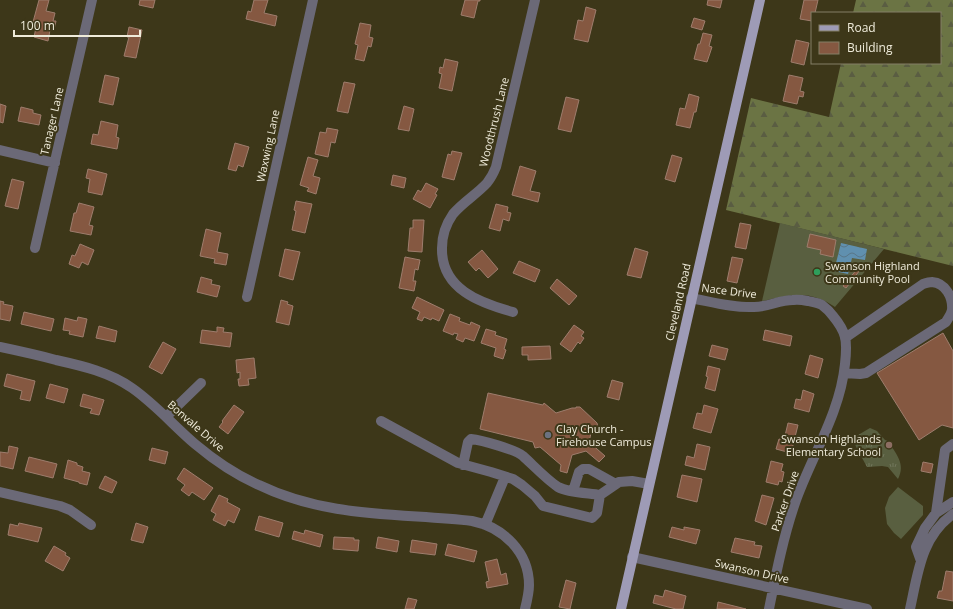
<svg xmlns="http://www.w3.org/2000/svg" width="953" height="609" font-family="'Open Sans',sans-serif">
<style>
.grass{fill:url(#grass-tufts)}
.forest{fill:url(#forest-firs)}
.pitch{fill:#595f40}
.water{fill:url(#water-waves)}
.building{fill:#855841;stroke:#9e7d6d}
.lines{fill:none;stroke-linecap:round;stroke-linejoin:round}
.minor{stroke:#6b6977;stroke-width:10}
.major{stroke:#9e9bb6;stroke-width:10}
.leisure-dot{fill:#2e9e5b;stroke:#3d3719;stroke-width:1.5}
.worship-dot{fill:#6b7280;stroke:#3d3719;stroke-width:1.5}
.education-dot{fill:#8d6e63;stroke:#3d3719;stroke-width:1.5}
.labels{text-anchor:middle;stroke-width:4;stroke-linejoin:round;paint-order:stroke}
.street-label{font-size:11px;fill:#efebda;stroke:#3d3719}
.poi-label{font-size:11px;fill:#efebda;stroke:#3d3719;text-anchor:start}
</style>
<defs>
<pattern id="grass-tufts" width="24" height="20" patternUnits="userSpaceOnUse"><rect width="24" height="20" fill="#595f40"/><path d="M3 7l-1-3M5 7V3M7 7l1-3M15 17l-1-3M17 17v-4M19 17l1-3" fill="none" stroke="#71765b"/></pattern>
<pattern id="forest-firs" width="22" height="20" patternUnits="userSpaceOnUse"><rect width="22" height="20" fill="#6b7444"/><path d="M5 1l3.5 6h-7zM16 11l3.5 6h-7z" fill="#5a5d42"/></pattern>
<pattern id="water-waves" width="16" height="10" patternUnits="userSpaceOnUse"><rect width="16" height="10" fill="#6090af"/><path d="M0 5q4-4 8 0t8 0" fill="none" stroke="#587688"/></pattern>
</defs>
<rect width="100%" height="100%" fill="#3d3719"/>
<!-- grass -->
<path class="grass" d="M870 428 877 431 885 440 888 441C896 454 906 464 898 479L888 467 882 466 867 467C863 459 854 445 853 438Z"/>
<!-- forest -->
<path class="forest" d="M856 0H953V266L726 210 751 98 829 117 841 63H940V13H853Z"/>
<!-- pitch -->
<path class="pitch" d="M780 223 884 249 835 307C809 289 791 295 762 301Z
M898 487 923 506V515L901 539 894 533 887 524 885 508 889 497Z"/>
<!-- water -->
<path class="water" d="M841 243 867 249 865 260 852 258 848 274 834 271Z"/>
<!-- building -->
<path class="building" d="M39 0H49L46 11 55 13 53 21H56L54 30H50L48 41 34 37 37 23 33 22Z
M140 0H155L153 8 139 5Z
M254 0H268L264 13 277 16 275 26 246 19 248 11 251 12Z
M465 0H480V1H478L474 18 461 15Z
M708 0H722L720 8 707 5Z
M804 0H818L815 13H812V21L800 19Z
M586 7 596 10 588 42 574 39 578 20 583 21Z
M694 18 705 21 702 30 691 27Z
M360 23 371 25 369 37 373 38 371 47 368 46 364 61 355 59 358 45 355 44Z
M129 27 142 30 136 58 124 56 129 37H127Z
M703 33 712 35 709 46 712 47 707 62 694 59 698 44H700Z
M796 40 809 43 804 65 791 62Z
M445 59 458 62 452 91 439 88 442 74 439 73 440 67 443 68Z
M105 75 119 78 113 105 99 102Z
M789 75 803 78 800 91 804 92 803 97 799 96 797 104 783 101Z
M344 82 355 84 348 113 337 111Z
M689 94 699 97 696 112H694L690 128 676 125 680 108 685 109Z
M566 97 579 100 571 132 558 129Z
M0 104 6 106 3 123 0 122Z
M404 106 414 109 409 131 398 129Z
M21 107 33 110V113L41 115 39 125 18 121Z
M101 121 118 125 116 137 119 138 117 149 91 144 93 134 98 135Z
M327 128 338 130 335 143 331 142 328 157 315 154 320 132 326 133Z
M235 143 249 147 243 167 238 165 236 171 228 169Z
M452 151 462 153 454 180 442 177 448 154 451 155Z
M672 155 682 158 675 182 665 179Z
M308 157 318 160 313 176 320 178 316 194 307 191 309 188 300 185Z
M520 166 536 171 530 191 540 193 538 202 512 195Z
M88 169 107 174 102 195 88 192 90 179 86 178Z
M393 175 406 178 404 188 391 185Z
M12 179 24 182 18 209 5 206Z
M426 183 438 189 435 194 437 195 430 208 413 199 418 190 421 192Z
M296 201 312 204 305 233 292 230 296 211 294 210Z
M79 203 94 207 89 225 93 226 91 235 70 231 74 213H76Z
M496 204 508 207 507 212 511 213 509 221 503 219 500 231 489 228Z
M413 220H424L422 252 408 251 410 228H413Z
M740 223 751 225 746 249 735 247Z
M206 229 221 233 217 252 228 254 226 265 214 263 215 259 200 256Z
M810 234 836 240 833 257 820 254 821 250 807 247Z
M80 244 94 250 88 265 82 262 79 268 69 264 72 255 75 256Z
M635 248 648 252 641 278 627 275Z
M285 249 300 252 293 280 279 276Z
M482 250 498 269 488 278 479 268 476 271 468 262Z
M405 257 420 260 418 270 415 269 413 281H416L414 291 399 288Z
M732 257 743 259 737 283 727 281Z
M519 261 540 270 535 282 513 273Z
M858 268 860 270 846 288 843 286Z
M201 277 212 280 211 284 220 286 217 297 197 292Z
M557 279 577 296 569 305 550 288Z
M417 297 444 310 439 321 432 318 431 320 424 317 422 321 417 319 420 312 412 308Z
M281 300 288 302 287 304 293 306 289 325 276 322Z
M0 301 4 302 3 304 13 306 10 321 0 319Z
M24 312 54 319 51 331 21 324Z
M450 314 460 318 459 321 470 325 471 322 480 326 474 341 465 338 463 342 456 339 458 334 454 333 453 335 443 331Z
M78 317 87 319 83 337 69 334 70 331 63 330 65 318 77 321Z
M574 325 584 332 581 336 584 338 580 344 578 342 571 352 560 344Z
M99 326 117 331 115 342 96 338Z
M217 327 224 328 223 332 232 333 230 347 200 343 202 330 217 332Z
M486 329 496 332 495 335 507 339 504 349 506 350 503 359 494 356 496 348 481 343Z
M765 330 792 336 790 346 763 340Z
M943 333 953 351V428L942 425 919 440 877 373Z
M163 342 176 349 162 374 149 367Z
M712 345 728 349 725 360 709 356Z
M550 346 551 359 528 360V355H522V347Z
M810 355 823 359 818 378 805 374Z
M254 358 256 378 248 379 249 385 239 386 238 379H240V372L237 373 236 360Z
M708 366 720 369 715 391 705 388 708 377 706 376Z
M7 374 35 381 30 401 20 399 22 391 4 386Z
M612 380 623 383 619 400 607 397Z
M50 384 68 389 64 403 46 398Z
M803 390 814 394 809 412 794 408 796 399 801 400Z
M488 393 543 405 544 403 556 413 572 408H576V407H580L597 423 598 427 592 429 589 442 605 456 599 462 586 451 572 455 567 473 560 471 561 465 540 447 535 448 533 442 480 429Z
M83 394 104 400 99 415 90 413 92 409 80 406Z
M234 405 244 412 228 434 219 427 223 422 222 421Z
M704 405 718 409 711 433 693 428 697 413 702 414Z
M788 423 798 425 791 453 776 449 779 439 784 440Z
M697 444 710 447 705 470 685 465 687 456 694 458Z
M9 446 18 448 13 469 0 466V452L8 453Z
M152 448 168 452 165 464 149 460Z
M29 457 57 464 53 478 25 471Z
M68 460 77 463V465L83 467 82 471 90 473 87 485 79 483V482L64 478Z
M771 461 783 464 781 471 784 472 782 482 779 481 778 485 766 482Z
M923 462 933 464 931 473 921 471Z
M184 468 213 488 204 500 192 492 189 496 181 490 185 485 177 479Z
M682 475 702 479 697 502 677 497Z
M105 476 117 482 112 493 99 488Z
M219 495 228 499 227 502 240 509 234 523 228 520 225 526 213 520 216 514 211 511Z
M762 495 774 498 766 525 755 521Z
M259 516 283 523 279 537 255 530Z
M19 523 42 528 38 542 8 535 10 524 18 526Z
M136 523 148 527 143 543 131 540Z
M672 527 684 530V527L700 530 696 544 669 537Z
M305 530 323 535 320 547 292 539 294 531 304 534Z
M334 537 354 538V540H359L358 551 333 549Z
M378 537 399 541 397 552 376 548Z
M735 538 755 542 754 545 762 546 759 558 731 552Z
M412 540 437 544 435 555 410 552Z
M448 544 477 551 474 562 445 555Z
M54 546 66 553 65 555 70 558 63 571 45 561Z
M497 559 501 575 506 573 508 584 487 588 486 582 489 581 485 562Z
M946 571 953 572V601L937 598 939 591H942Z
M566 580 576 583 570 609 559 607Z
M665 590 686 596 683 609H676L653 603 655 595 663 597Z
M408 598 417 600 414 609H405Z
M718 602 746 609H717Z"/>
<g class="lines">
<!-- minor -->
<path class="minor" d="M0 150 55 163
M35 248 92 0
M247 297 313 0
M691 298C712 302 733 308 754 307 768 307 779 300 793 300 798 299 803 300 808 301 812 302 818 303 822 305 826 308 830 312 833 316 838 322 843 329 845 337 847 345 846 355 845 364 840 414 811 457 795 503 783 538 776 574 769 609
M513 312C480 303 441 289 442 248 442 236 446 224 453 214 463 202 477 194 487 183 491 178 494 172 496 167L535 0
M0 347C19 351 37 355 56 360 83 366 109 372 132 388 155 404 174 426 195 444 214 460 236 475 259 485 327 518 399 513 472 521 503 527 529 552 529 585 529 593 527 601 525 609
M844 373 860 374 866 373 946 322C948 318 951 315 952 310 953 298 946 283 932 282 930 282 926 283 923 284L845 338
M166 417 201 383
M381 421 458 463 491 472 513 479 522 485 535 496 543 506 592 518 597 513 600 495
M953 444 945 450 936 513 953 502
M463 465 468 442 471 439C482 440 516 450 523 456 534 466 546 479 558 487 569 493 588 493 600 495L619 482 632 481 649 484
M573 491 579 472 583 469H589L616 484
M0 492 60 506 70 510 91 525
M485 525 505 477
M632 557 867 609
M921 561 916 547 925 528 936 513
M910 609C918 573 921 537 953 514"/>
<!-- major -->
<path class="major" d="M621 609 760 0"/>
</g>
<!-- markers -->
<circle class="leisure-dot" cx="817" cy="272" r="4"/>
<circle class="worship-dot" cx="548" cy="435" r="4"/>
<circle class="education-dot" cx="889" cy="445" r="4"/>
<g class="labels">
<!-- street labels -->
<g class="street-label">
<text transform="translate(52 121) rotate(-77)" y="4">Tanager Lane</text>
<text transform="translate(494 122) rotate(-76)" y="4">Woodthrush Lane</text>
<text transform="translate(268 146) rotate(-78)" y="4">Waxwing Lane</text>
<text transform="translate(729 291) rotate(7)" y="4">Nace Drive</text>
<text transform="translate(678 302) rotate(-77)" y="4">Cleveland Road</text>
<text transform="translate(196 426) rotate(41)" y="4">Bonvale Drive</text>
<text transform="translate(785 501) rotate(-71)" y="4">Parker Drive</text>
<text transform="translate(752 571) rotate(13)" y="4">Swanson Drive</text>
</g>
<!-- poi labels -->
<g class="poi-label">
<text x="825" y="270">Swanson Highland<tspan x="825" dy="13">Community Pool</tspan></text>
<text x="556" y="433">Clay Church -<tspan x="556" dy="13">Firehouse Campus</tspan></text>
<text x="881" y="443" text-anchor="end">Swanson Highlands<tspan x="881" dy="13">Elementary School</tspan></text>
</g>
</g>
<!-- legend -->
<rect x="811" y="12" width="130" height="52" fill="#3d3719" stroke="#847f66"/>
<rect x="819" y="25" width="20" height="6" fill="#9e9bb6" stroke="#847f66"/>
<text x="847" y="32" font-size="12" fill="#efebda">Road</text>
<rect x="819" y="42" width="20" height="12" fill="#855841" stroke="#847f66"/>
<text x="847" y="52" font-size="12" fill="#efebda">Building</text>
<!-- scale -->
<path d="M14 30v6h126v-6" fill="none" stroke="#efebda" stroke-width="2"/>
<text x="20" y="30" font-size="12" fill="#efebda" stroke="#3d3719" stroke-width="3" paint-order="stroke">100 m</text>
</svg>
